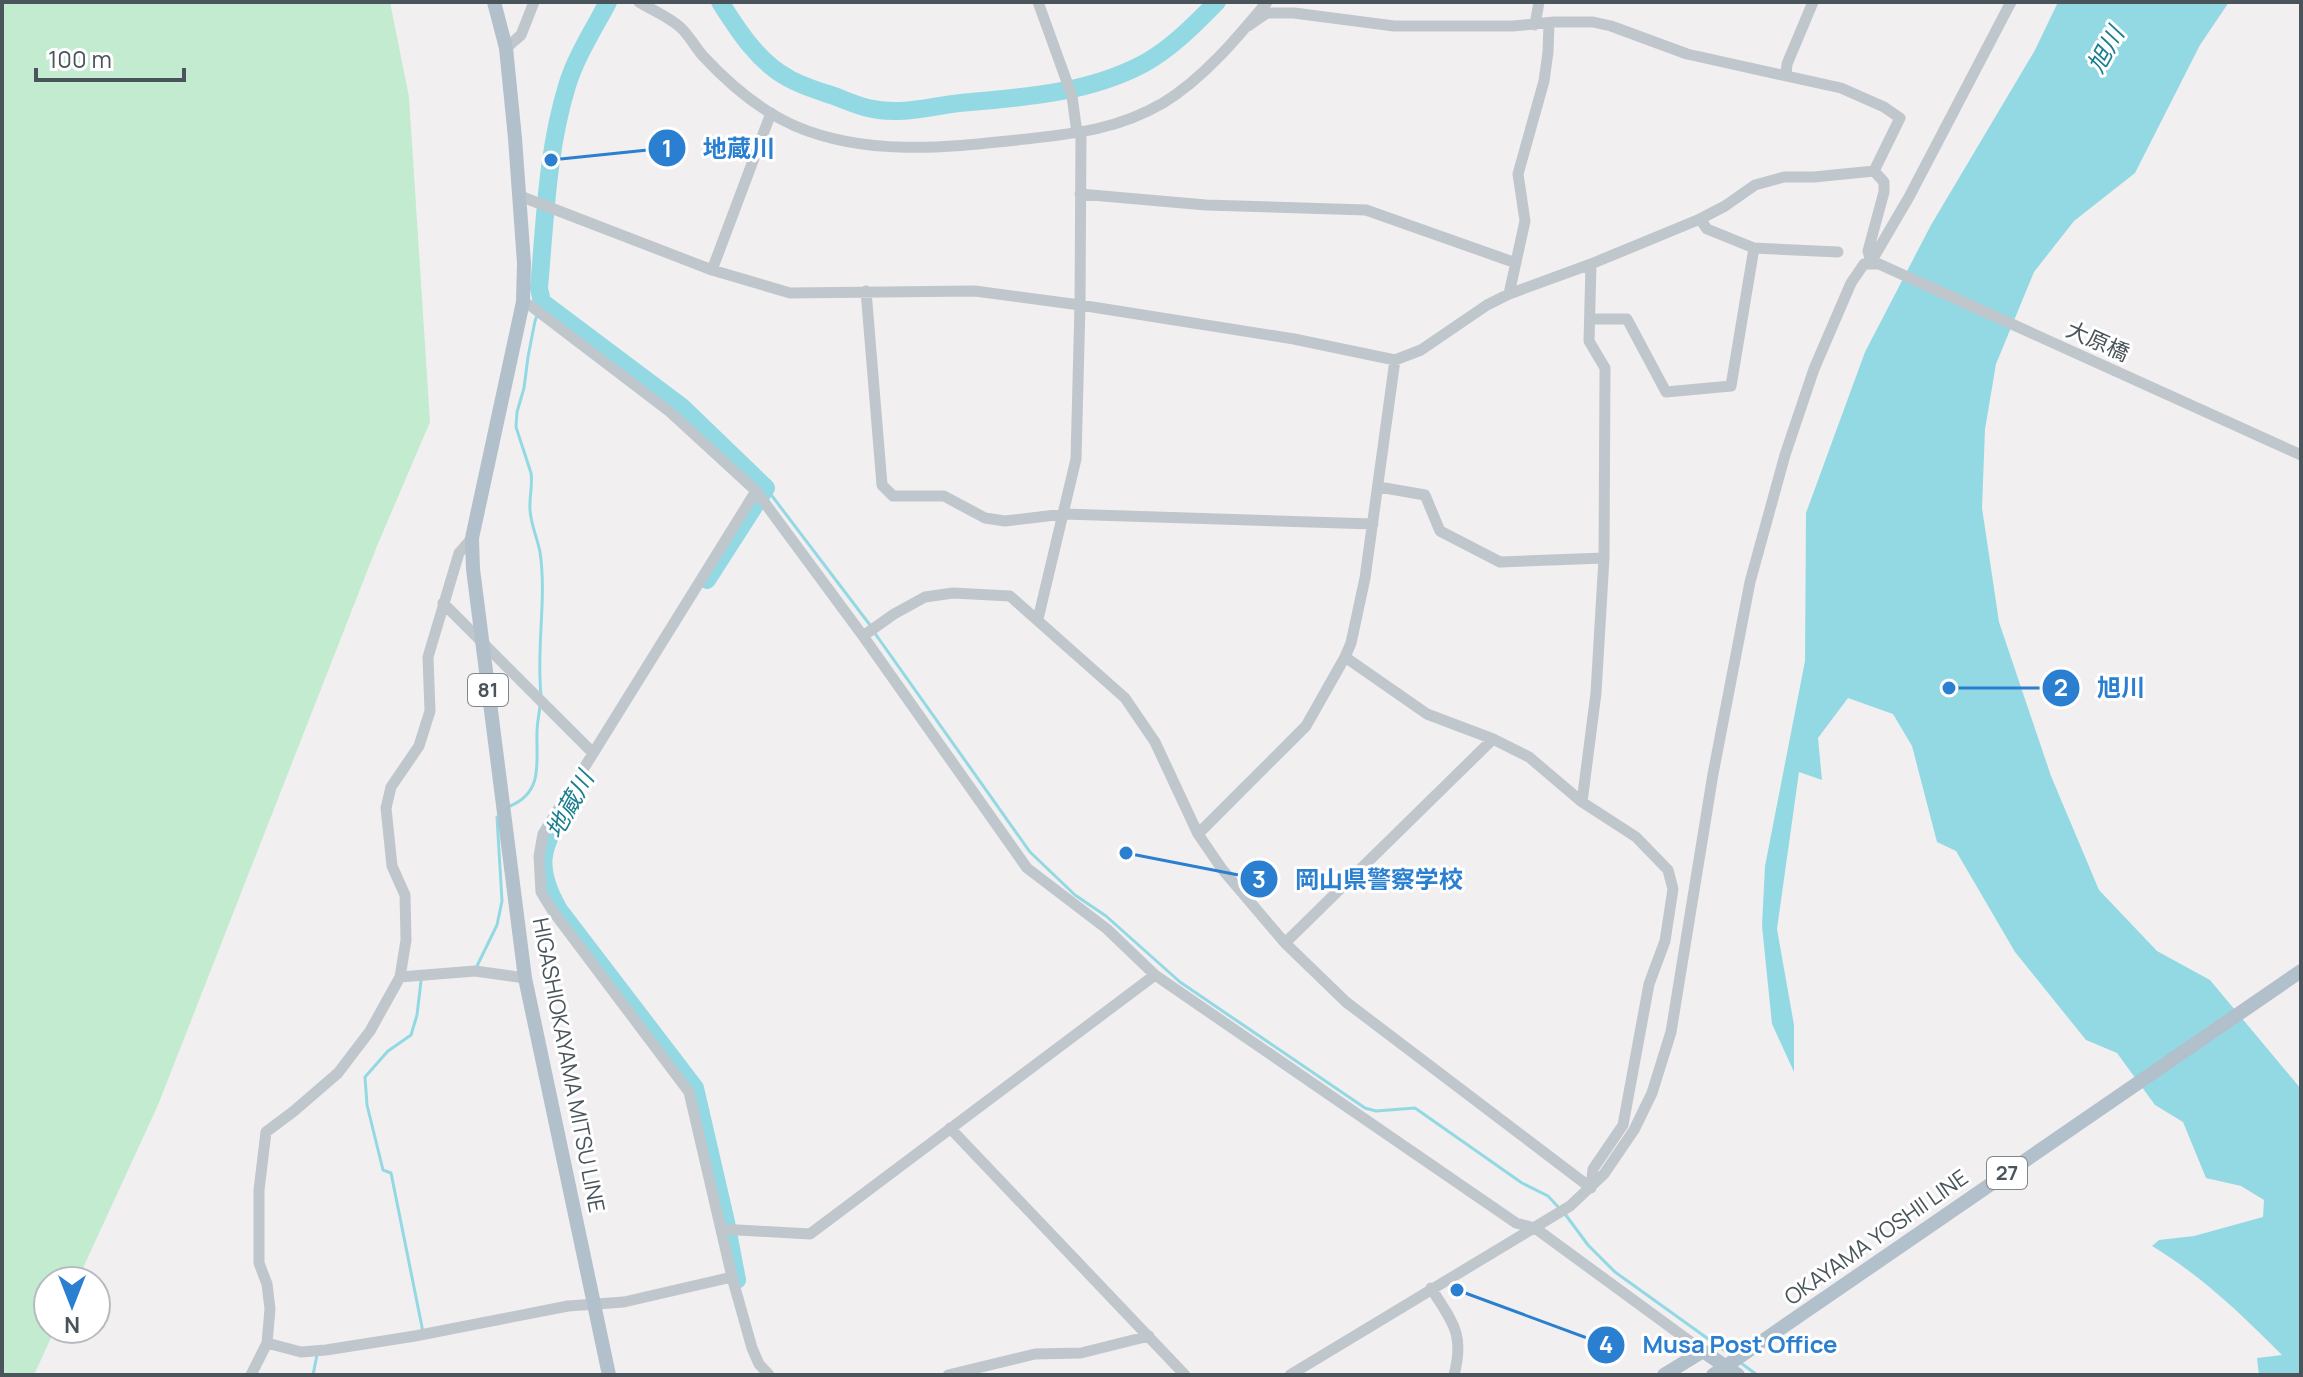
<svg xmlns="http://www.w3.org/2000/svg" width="2303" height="1377" font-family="Manrope,'Noto Sans JP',sans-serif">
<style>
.green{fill:#c2ebcf}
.water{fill:#93d9e4}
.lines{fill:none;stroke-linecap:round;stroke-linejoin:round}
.stream{stroke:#93d9e4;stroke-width:3}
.river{stroke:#93d9e4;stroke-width:18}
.minor{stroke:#bfc7cd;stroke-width:11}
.major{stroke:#b2c0cb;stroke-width:14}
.major-bridge{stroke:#b2c0cb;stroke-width:14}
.labels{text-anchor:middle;stroke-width:6;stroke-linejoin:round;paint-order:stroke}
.shield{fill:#fff;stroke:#80878c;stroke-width:2}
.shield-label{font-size:20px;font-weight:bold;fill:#49545b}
.street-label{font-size:22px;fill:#49545b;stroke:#fff}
.water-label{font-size:24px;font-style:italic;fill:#197f8f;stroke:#fff}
.leader{fill:none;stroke:#2a7fd1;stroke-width:3}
.callout-dot{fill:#2a7fd1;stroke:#fff;stroke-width:3}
.mark-label{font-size:24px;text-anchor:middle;font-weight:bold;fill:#fff}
.callout-label{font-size:24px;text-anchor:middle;font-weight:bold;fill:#2a7fd1;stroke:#fff;stroke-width:6;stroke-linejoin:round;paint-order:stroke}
</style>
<rect width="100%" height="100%" fill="#f2eff0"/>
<!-- green -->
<path class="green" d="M2 2H390L409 97 430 422 377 546 158 1105 77 1281H48V1329H55L34 1375H2Z"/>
<!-- water -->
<path class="water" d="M2058 2H2229L2200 45 2135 173 2074 221 2034 272 1996 364 1985 429 1982 508 1999 622 2051 776 2099 890 2157 951 2210 980 2301 1089V1375H2259L2257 1358 2282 1355C2240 1313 2203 1277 2152 1246L2159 1240 2194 1236 2263 1217 2264 1200 2241 1186 2206 1178 2183 1122 2155 1105 2117 1053 2086 1040 2015 952 1956 851 1937 842 1912 746 1893 714 1848 698 1818 738 1822 780 1799 772 1777 929 1794 1025V1072L1772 1024 1762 926 1765 866 1805 661 1806 513 1865 352 1931 225 2035 50Z"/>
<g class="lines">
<!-- stream -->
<path class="stream" d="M766 488 870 625
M874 632 1030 852 1075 895 1106 916 1180 982 1365 1108 1376 1111 1415 1108 1522 1183 1548 1196 1560 1209
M541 695C536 647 547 599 540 552 537 537 531 525 530 510 529 497 533 485 531 473L516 427 517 412 524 388 528 357 535 321 542 302
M510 806C544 792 536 762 537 732 537 724 539 715 540 706
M476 968 497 925 502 901 497 817
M421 981 417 1015 411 1035 388 1051 365 1077 367 1105 383 1170 391 1173 423 1332
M1565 1214 1588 1245 1615 1272 1732 1356
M1741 1363 1757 1375
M313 1375 317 1355"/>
<!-- river -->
<path class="river" d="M608 2C594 29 576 56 567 86 547 151 545 221 539 288L542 302 682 407 766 488 707 580
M720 2C738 30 758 62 788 78 802 86 819 91 834 96 858 105 871 112 898 111 922 111 947 103 971 102 1029 97 1090 92 1143 64 1171 49 1195 24 1217 2
M565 809C540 848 535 868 559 910L695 1088 726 1222 737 1280"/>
<!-- minor -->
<path class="minor" d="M639 2C652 10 669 17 680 27 689 35 695 47 703 56 728 83 761 111 795 126 865 156 943 148 1017 140 1070 134 1115 131 1163 103 1203 79 1237 38 1267 2
M1038 2 1072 96 1077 133
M1535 25 1539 2
M1248 26 1267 13H1294L1394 26H1513L1554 22H1593L1611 26 1687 54 1841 88 1884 107 1900 118 1874 171
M506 48 521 35 534 2
M1786 75 1787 64 1813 2
M1080 194 1206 205 1366 210 1516 263
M520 196 712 270 790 293 975 291 1080 305 1294 339 1395 360 1421 350 1487 305 1509 294 1591 264 1700 219 1725 206 1755 185 1784 177H1814L1874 171
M1700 219 1707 229 1754 248 1838 252
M1871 262 1909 197 2011 2
M1871 262 1868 251 1884 192V182L1874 171
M712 270 771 113
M866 291 882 485 893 496H944L985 518 1005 521 1064 514 1373 524
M1509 294 1525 221 1518 174 1544 81 1548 52 1549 23
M523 302 531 306 670 412 756 491 863 636 1027 868 1107 929 1155 975 1516 1223 1535 1228 1703 1351
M1590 319H1627L1666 392 1731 386 1754 248
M1379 487 1425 495 1440 531 1500 562 1604 558
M756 491 543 834 539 856 541 892 552 910 689 1092 732 1277 752 1348 759 1364 769 1375
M443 603 593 753
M1038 619 1076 459 1080 305 1081 133
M863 636 894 614 925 597 953 593 1010 596 1125 698 1155 742 1198 834 1222 869 1285 943 1346 1002 1591 1188
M1345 657 1427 714 1493 739 1529 757 1582 802 1636 837 1668 870 1673 889 1665 941 1649 984 1623 1125 1593 1169 1591 1187
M1582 802 1596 693 1604 558 1605 368 1589 341 1591 264
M1198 834 1306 726 1345 657 1351 643 1365 578 1395 360
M1285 943 1493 739
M400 977 475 971 525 978
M950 1128 1185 1375
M721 1229 810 1234 1155 975
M1431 1288C1452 1322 1465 1333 1454 1375
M267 1343 301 1352 326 1350 415 1336 568 1306 624 1302 732 1277
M251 1375 267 1343 270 1309 267 1284 259 1263V1190L266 1132 294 1111 338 1073 370 1031 400 977 406 940 405 895 392 866 386 808 391 787 419 746 430 711 428 657 459 553 472 538
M948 1375 1035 1354 1081 1353 1149 1336
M1290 1375 1570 1206 1604 1174 1634 1130 1652 1093 1671 1032 1713 774 1750 582 1785 455 1814 369 1851 283 1864 264H1879L2301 455"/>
<!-- major -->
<path class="major" d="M494 2 506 48 515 138 524 263 523 302 472 538 473 569 525 978 609 1375
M1664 1375 1703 1351 1738 1375"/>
<!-- major-bridge -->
<path class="major-bridge" d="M1713 1375 2301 971"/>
</g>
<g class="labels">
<!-- shield labels -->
<g class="shield">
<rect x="468" y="674" width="40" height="32" rx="6"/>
<rect x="1987" y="1157" width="40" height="32" rx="6"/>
</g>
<g class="shield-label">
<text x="488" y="697">81</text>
<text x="2007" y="1180">27</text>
</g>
<!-- street labels -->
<g class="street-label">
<text transform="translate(2098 341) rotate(24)" y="8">大原橋</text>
<text transform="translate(569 1065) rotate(79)" y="8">HIGASHIOKAYAMA MITSU LINE</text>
<text transform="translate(1876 1237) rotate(-35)" y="8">OKAYAMA YOSHII LINE</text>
</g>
<!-- water labels -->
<g class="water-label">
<text transform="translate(2106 50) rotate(-61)" y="8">旭川</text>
<text transform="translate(570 805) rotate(-61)" y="8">地蔵川</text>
</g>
</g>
<!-- callouts -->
<path class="leader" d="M551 160L667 148M1949 688L2061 688M1126 853L1259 879M1457 1290L1606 1345"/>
<g class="callout-dot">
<circle cx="551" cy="160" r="8"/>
<circle cx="1949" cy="688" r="8"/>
<circle cx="1126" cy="853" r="8"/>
<circle cx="1457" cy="1290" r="8"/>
<circle cx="667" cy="148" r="20"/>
<circle cx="2061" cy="688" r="20"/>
<circle cx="1259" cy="879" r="20"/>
<circle cx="1606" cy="1345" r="20"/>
</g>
<g class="mark-label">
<text x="667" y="157">1</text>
<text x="2061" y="696">2</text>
<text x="1259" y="888">3</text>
<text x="1606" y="1353">4</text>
</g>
<g class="callout-label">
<text x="739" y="157">地蔵川</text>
<text x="2121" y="696">旭川</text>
<text x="1379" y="888">岡山県警察学校</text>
<text x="1740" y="1353">Musa Post Office</text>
</g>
<!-- border -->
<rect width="2303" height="1377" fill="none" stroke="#49545b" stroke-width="8"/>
<!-- north arrow -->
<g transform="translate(72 1305) rotate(180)"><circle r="38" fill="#ffffff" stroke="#b6bbbd" stroke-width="2"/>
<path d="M0-6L14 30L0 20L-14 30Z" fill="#2a7fd1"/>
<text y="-12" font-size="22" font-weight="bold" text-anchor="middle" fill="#49545b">N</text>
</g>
<!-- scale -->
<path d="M36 68v12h148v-12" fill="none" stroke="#49545b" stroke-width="4"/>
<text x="48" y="68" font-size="24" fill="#49545b" stroke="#ffffff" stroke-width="6" paint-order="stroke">100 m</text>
</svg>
